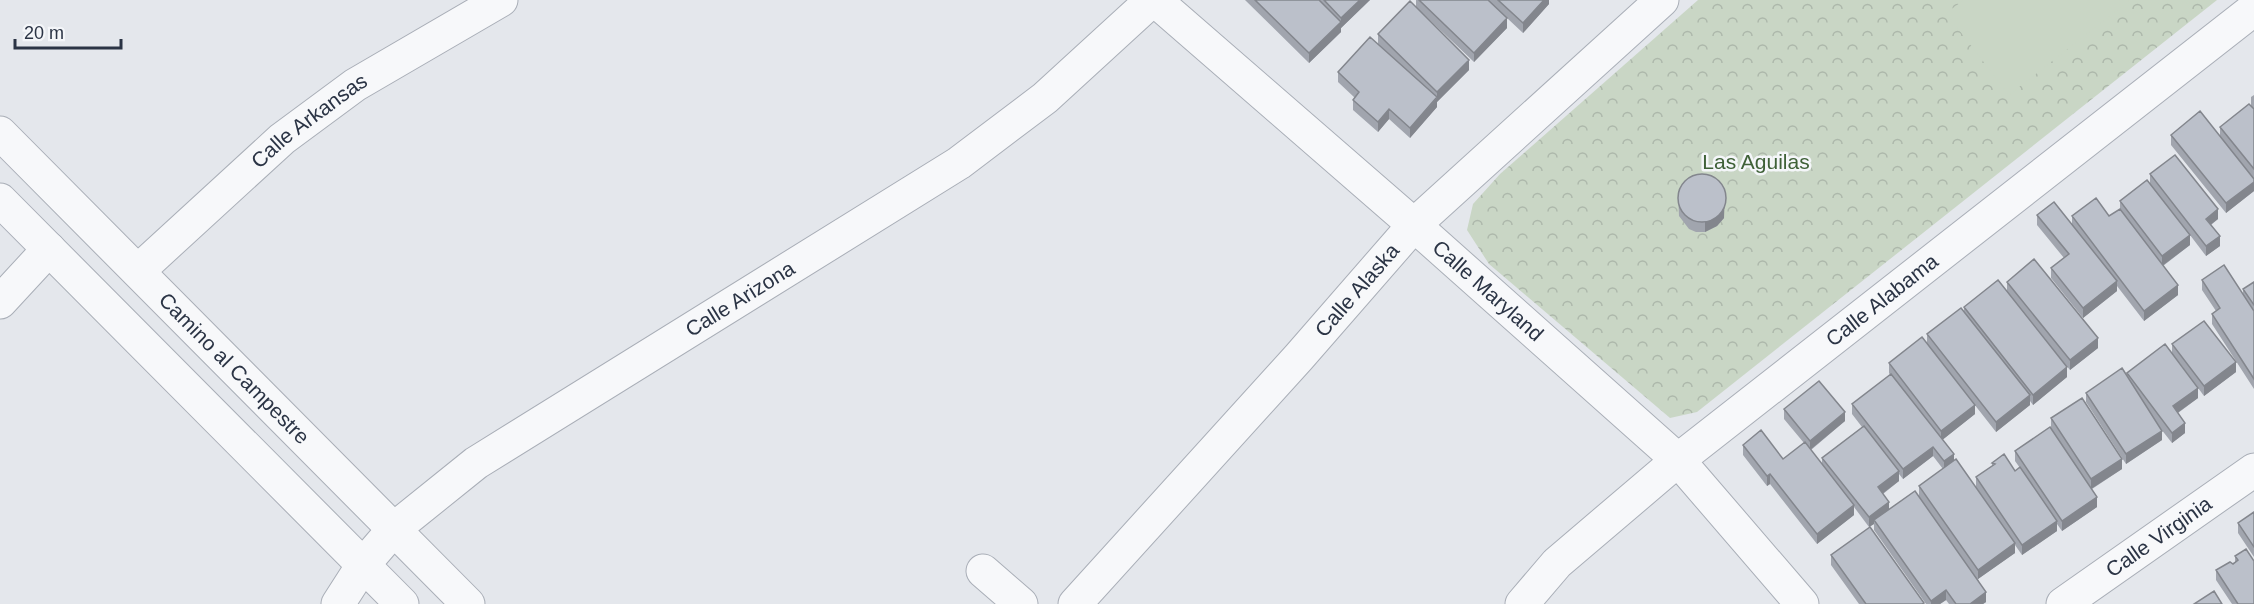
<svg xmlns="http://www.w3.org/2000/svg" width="2254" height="604" font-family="Arial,sans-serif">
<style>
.forest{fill:url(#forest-crowns)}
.garden{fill:#c9d6c5}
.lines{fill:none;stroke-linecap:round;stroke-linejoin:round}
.minor-casing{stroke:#a9aeb7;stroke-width:35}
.tertiary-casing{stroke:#a9aeb7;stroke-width:35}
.minor{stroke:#f7f8fa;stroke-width:33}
.tertiary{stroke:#f7f8fa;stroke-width:33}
.wall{fill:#a1a5ae;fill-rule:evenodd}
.shaded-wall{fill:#83868d}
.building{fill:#bbc0ca;stroke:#83868d;stroke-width:1.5}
.labels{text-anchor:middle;stroke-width:5;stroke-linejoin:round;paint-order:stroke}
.street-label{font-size:21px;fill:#2b3445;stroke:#f4f6f9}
.park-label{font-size:21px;fill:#3f6138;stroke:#f4f6f9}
</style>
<defs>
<pattern id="forest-crowns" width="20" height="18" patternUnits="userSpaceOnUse" patternTransform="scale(1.5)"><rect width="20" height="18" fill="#c9d6c5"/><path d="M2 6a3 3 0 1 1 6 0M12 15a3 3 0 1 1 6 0" fill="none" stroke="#adb8ab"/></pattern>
</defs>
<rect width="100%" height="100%" fill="#e4e7ec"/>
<!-- forest -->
<path class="forest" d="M1698 0H2217L1697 412 1670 418 1489 264 1467 230 1473 204 1500 174Z"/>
<!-- garden -->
<path class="garden" d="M1964 0H2130L2009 95 1946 13Z"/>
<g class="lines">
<!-- minor casing -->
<g class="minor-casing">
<g id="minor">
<path id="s1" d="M1155 0 1414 225 1678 460 1802 604"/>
<path id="s2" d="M138 271 282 139 355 85 501 0"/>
<path d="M0 302 49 249"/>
<path d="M983 571 1021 604"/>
<path id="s3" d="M338 604 363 565 394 529 476 463 959 163 1045 98 1152 0"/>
<path id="s4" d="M1075 604 1299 357 1414 225 1662 0"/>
<path id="s5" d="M1522 604 1557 563 1678 460 2254 9"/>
<path id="s6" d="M2063 604 2254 470"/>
</g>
</g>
<!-- tertiary casing -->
<g class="tertiary-casing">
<g id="tertiary">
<path id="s7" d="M0 133 468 604"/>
<path d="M0 200 402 604"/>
</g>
</g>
<!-- minor -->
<use href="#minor" class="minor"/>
<!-- tertiary -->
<use href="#tertiary" class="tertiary"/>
</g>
<!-- wall -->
<path class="wall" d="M1245 0H1370L1341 28V32L1309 63Z
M1416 0H1549V4L1523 33 1507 18V28L1474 62 1416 7Z
M1378 34 1469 70 1437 102V107L1410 138 1389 119 1378 132 1353 110V100L1355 98 1338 82V72L1378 44Z
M2254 95V191L2226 213 2171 145V135L2220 136V127L2251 106V97Z
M2150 174 2218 219 2211 225 2220 246 2206 256 2190 235V245L2163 266 2178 295 2144 321 2117 286V291L2083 318 2051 278V268L2064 258 2037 225V215L2072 224V216H2109L2120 209V201L2150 184Z
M1678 191 1724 218 1717 226 1705 232H1696L1689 229 1679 216Z
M2202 280 2243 294V289L2254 282V389L2212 324V314L2216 311 2202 290Z
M2007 282 2098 348 2070 370 2047 342 2067 377 2033 405 2030 401V405L1996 432 1927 344V334L1964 312V307L2007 291Z
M2172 344 2236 372 2204 396 2179 362 2198 398 2178 413 2185 433 2172 443 2161 429 2162 440 2126 464 2086 402V393L2127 375V373L2172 354Z
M1889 363 1975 414 1942 440 1954 461 1976 487V477L1992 466V463L2015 471 2020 468 2015 461V451L2051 428V418L2122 469 2092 489 2097 507 2062 531 2057 524V531L2022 555 2015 545V553L1978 579 1986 602 1983 604H1949L1946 600 1940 604H1926L1874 530V524L1869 527 1854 507V515L1817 544 1770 484 1767 486 1743 455V445L1783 459 1804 443 1784 419V409L1845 421 1811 450 1822 465V458L1862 427 1852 414V404L1890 375 1889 373ZM1933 456 1943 469 1919 486V496L1889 509 1883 494 1899 481V474L1903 479Z
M2254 512V557L2238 533V523Z
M1831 555 1924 604H1859L1831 565Z
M2235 556 2254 561V604H2232L2216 580V570L2235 562Z"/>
<!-- shaded-wall -->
<path class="shaded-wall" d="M1360 0H1370L1341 28V32L1309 63V53L1341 22V18Z
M1544 0H1549V4L1523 33V23Z
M1507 18V28L1474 62V53Z
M1469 60V70L1437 102V107L1410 138V128L1437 98V92Z
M1389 109V119L1378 132V122Z
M2254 182V191L2226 213V203Z
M1725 191 1724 218 1717 226 1705 232V222Z
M2218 209V219L2206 228V219Z
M2190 235V245L2162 266V256Z
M2220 236V246L2206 256V246Z
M2117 281V291L2083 318V308Z
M2178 285V295L2144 321V311Z
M2098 338V348L2070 370V360Z
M2236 362V372L2204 396V386Z
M2067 367V377L2033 405V395Z
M2198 388V398L2173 416V406Z
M2030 395V405L1996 432V422Z
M1975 405V414L1941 441V431Z
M1845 412V421L1810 450V441Z
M2185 423V433L2172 443V433Z
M2162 431V440L2126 464V454Z
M1933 447V456L1903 479V469Z
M1954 454V464L1944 471V461Z
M2122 459V469L2091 489V479Z
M1899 471V481L1878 497V487Z
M1770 474V484L1767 486V476Z
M2097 497V507L2062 531V521Z
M1889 502V512L1874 520V524L1869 527V517Z
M1854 505V515L1817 544V534Z
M2057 521V531L2022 555V545Z
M2015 543V553L1978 579V570Z
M1946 590V600L1940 604H1931V601Z
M1986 592V602L1983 604H1970Z"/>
<!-- building -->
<path class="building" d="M1255 0H1319L1341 22 1309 53Z
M1324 0H1360L1341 18Z
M1419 0H1488L1507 18 1474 53Z
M1498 0H1544L1523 23Z
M1410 1 1469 60 1437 92 1378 34Z
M1370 37 1437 97 1410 128 1389 109 1378 122 1353 100 1359 92 1338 72Z
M2249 104 2254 109V169L2220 127Z
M2200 111 2254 179V182L2226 203 2171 135Z
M2175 155 2218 209 2206 219 2220 236 2206 246 2150 174Z
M1678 198a24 24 0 1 1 48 0a24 24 0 1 1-48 0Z
M2147 180 2190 235 2162 256 2120 201Z
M2096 198 2109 216 2120 209 2178 285 2144 311 2072 216Z
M2054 202 2117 281 2083 308 2051 268 2069 254 2037 215Z
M2034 259 2098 338 2070 360 2007 282Z
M2224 265 2254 311V379L2212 314 2220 308 2202 280Z
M1998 280 2067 367 2033 395 1964 307Z
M2254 282V305L2243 289Z
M1961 308 2030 395 1996 422 1927 334Z
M2204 321 2236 362 2204 386 2172 344Z
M1922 337 1975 405 1941 431 1889 363Z
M2165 344 2198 388 2173 406 2185 423 2172 433 2127 373Z
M2122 368 2162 431 2126 454 2086 393Z
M1891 374 1954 454 1944 461 1933 447 1903 469 1852 404Z
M1819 381 1845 412 1810 441 1784 409Z
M2082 398 2122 459 2091 479 2051 418Z
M1864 426 1899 471 1878 487 1889 502 1869 517 1822 458Z
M2050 427 2097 497 2062 521 2015 451Z
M1761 430 1783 459 1805 442 1854 505 1817 534 1770 474 1767 476 1743 445Z
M2004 454 2015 471 2020 467 2057 521 2022 545 1976 477 1995 464 1992 463Z
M1956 459 2015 543 1978 570 1919 486Z
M1915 491 1986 592 1970 604H1956L1946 590 1931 601 1874 520Z
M2254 512V547L2238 523Z
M1870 527 1924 603 1922 604H1866L1831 555Z
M2246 549 2254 561V604H2238L2216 570 2230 562 2233 564 2238 560 2235 556Z
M2214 591 2222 604H2194Z"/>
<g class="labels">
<!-- street labels -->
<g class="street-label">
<text dy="7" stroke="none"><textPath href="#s2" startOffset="228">Calle Arkansas</textPath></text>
<text dy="7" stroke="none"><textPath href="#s4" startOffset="422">Calle Alaska</textPath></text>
<text dy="7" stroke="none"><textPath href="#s1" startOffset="442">Calle Maryland</textPath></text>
<text dy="7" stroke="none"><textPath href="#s3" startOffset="510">Calle Arizona</textPath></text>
<text dy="7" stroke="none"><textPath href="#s5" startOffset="472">Calle Alabama</textPath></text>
<text dy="7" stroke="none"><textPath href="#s7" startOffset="332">Camino al Campestre</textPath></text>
<text dy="7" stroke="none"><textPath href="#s6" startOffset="117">Calle Virginia</textPath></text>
</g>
<!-- park labels -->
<g class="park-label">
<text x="1756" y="169">Las Aguilas</text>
</g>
</g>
<!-- scale -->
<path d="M15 39v9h106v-9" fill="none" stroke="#2b3445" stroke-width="3"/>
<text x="24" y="39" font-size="18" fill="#2b3445" stroke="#f4f6f9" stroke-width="4.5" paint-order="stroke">20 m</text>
</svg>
